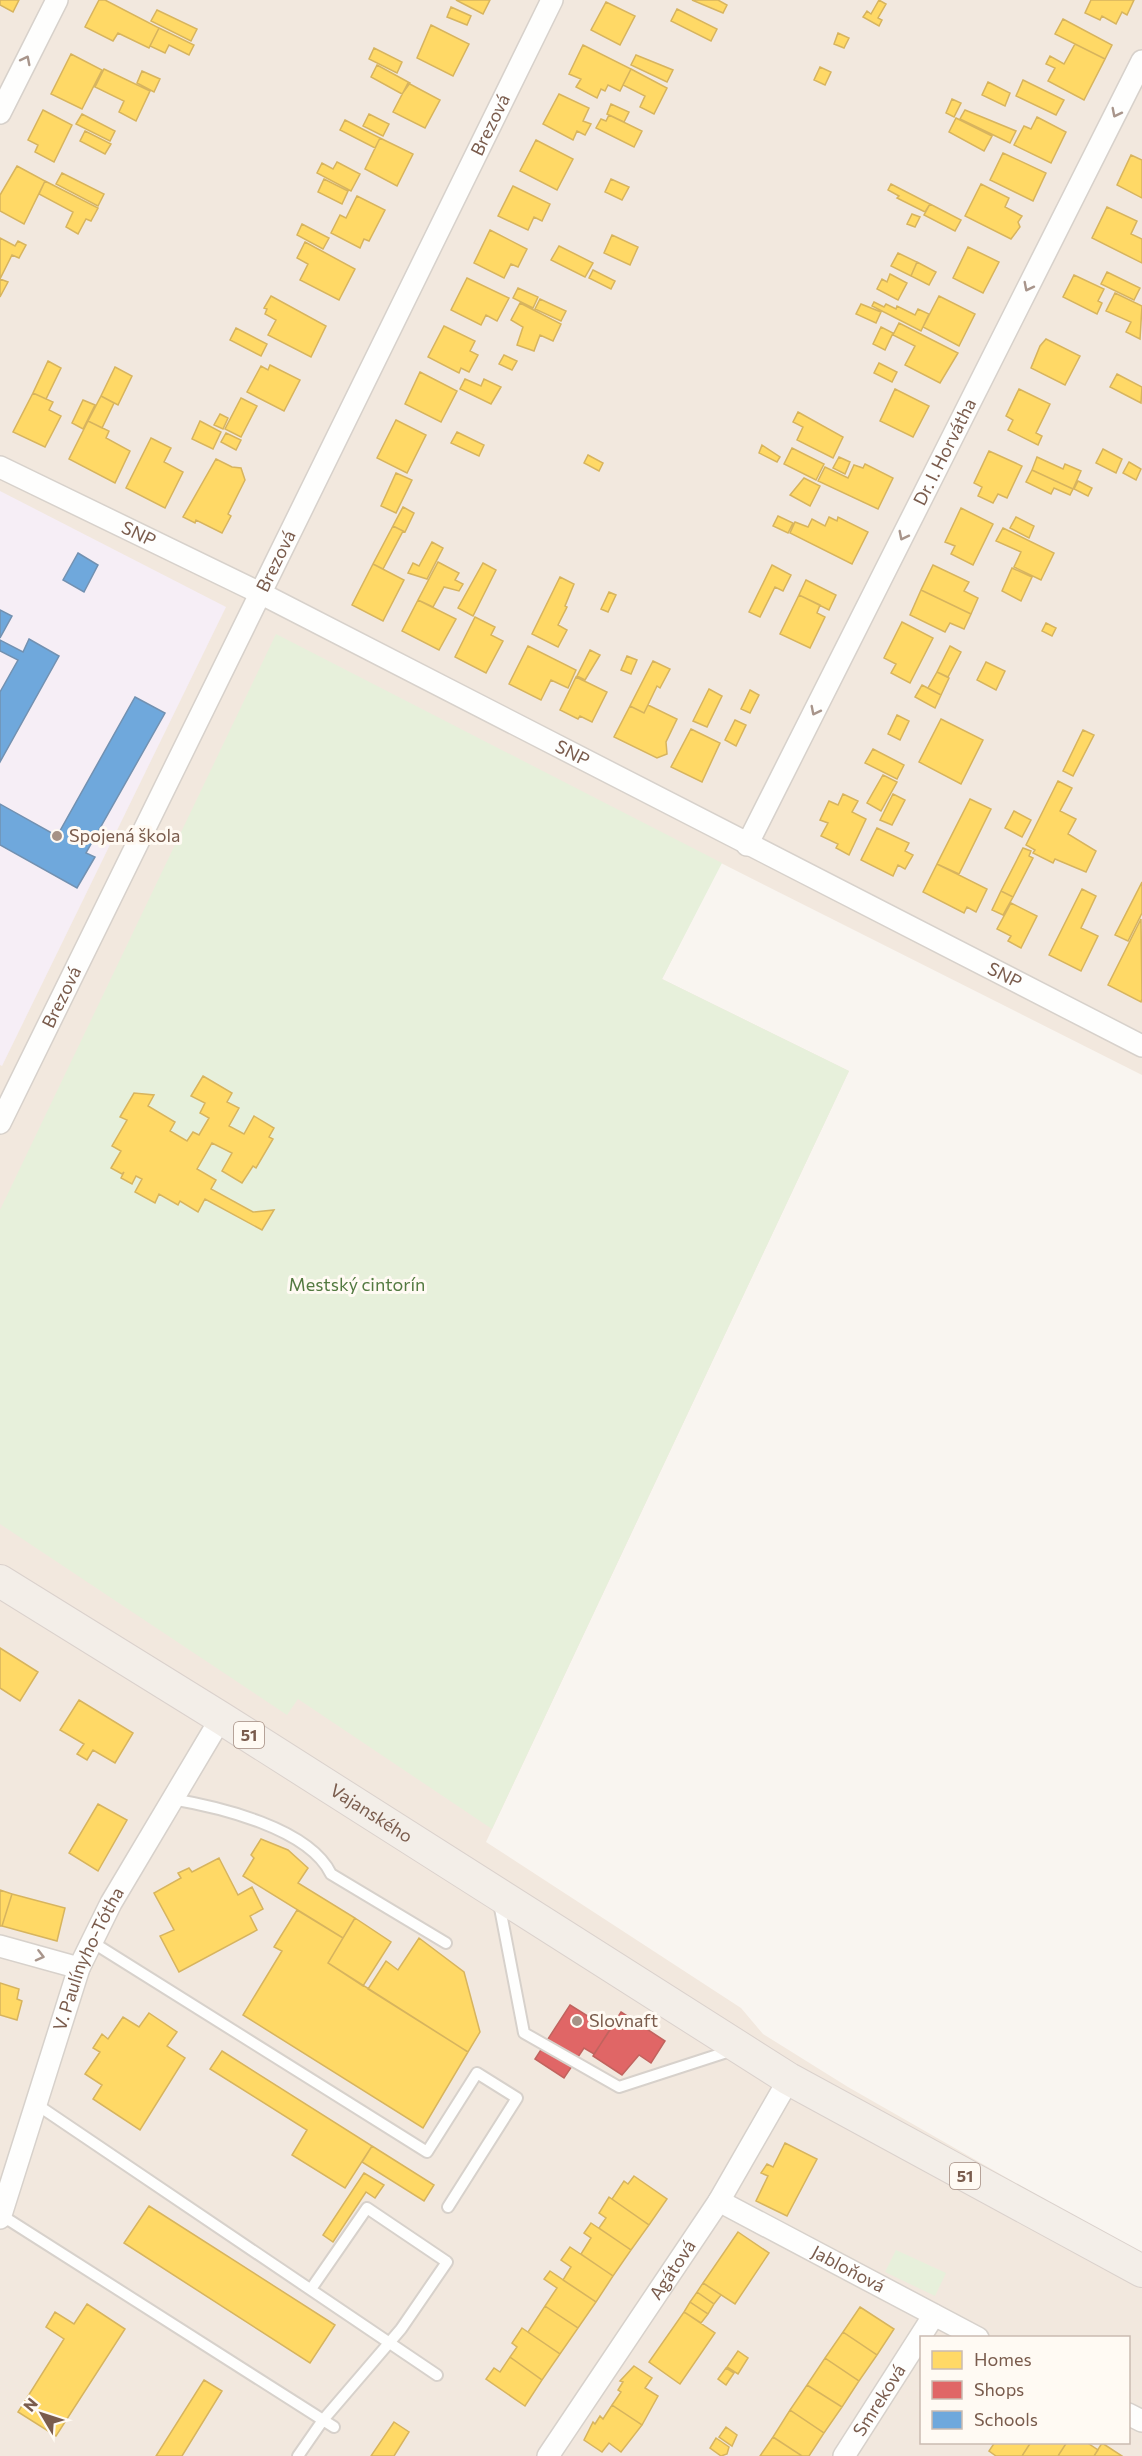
<svg xmlns="http://www.w3.org/2000/svg" width="1142" height="2456" font-family="Commissioner,sans-serif">
<style>
.residential{fill:#f2e8de;fill-rule:evenodd}
.education{fill:#f6eef6}
.green{fill:#e7f0db}
.homes{fill:#ffd966;stroke:#d7b45e;stroke-width:1.5}
.shops{fill:#e06666;stroke:#c1635e;stroke-width:1.5}
.schools{fill:#6fa8dc;stroke:#7291b1;stroke-width:1.5}
.lines{fill:none;stroke-linecap:round;stroke-linejoin:round}
.lane-casing{stroke:#d7d1cb;stroke-width:14}
.street-casing{stroke:#d7d1cb;stroke-width:24}
.primary-casing{stroke:#dad1cc;stroke-width:34}
.lane{stroke:#fefefd;stroke-width:10}
.street{stroke:#fefefd;stroke-width:21}
.primary{stroke:#f3eee8;stroke-width:32}
.oneway{stroke:#a8958b}
.poi-dot{fill:#a69286;stroke:#fffaf3;stroke-width:2}
.labels{text-anchor:middle;stroke-width:6;stroke-linejoin:round;paint-order:stroke}
.shield{fill:#fffaf3;stroke:#a28b7f;stroke-width:1.5}
.shield-label{font-size:16px;font-weight:bold;fill:#7a5c4d}
.street-label{font-size:18px;fill:#7a5c4d;stroke:#fffaf3}
.poi-label{font-size:18px;fill:#7a5c4d;stroke:#fffaf3;text-anchor:start}
.park-label{font-size:18px;fill:#537a41;stroke:#fffaf3}
</style>
<rect width="100%" height="100%" fill="#f9f5f0"/>
<!-- residential -->
<path class="residential" d="M0 0H1142V1075L721 863 662 979 849 1071 486 1842 741 2008 763 2034 848 2087 1142 2255V2456H0ZM922 2338H1128V2442H922Z"/>
<!-- education -->
<path class="education" d="M0 491 226 607 2 1066 0 1065Z"/>
<!-- green -->
<path class="green" d="M276 634 722 863 662 979 849 1071 492 1829 298 1699 287 1715 0 1524V1210Z
M896 2250 946 2273 935 2296 885 2272Z"/>
<!-- homes -->
<path class="homes" d="M0 0H19L13 12 0 5Z
M99 0H105L159 28 149 48 118 33 113 41 85 27Z
M456 0H490L483 14Z
M692 0H718L727 5 723 13Z
M879 0 886 4 878 18 882 20 879 26 863 17 867 11 871 14Z
M1091 0H1134L1127 15 1122 12 1116 24 1102 16 1100 20 1085 13Z
M606 2 635 16 620 45 591 30Z
M451 7 471 16 467 25 447 17Z
M677 9 717 29 711 41 671 21Z
M157 10 197 29 191 41 151 21Z
M1063 19 1112 45 1105 59 1055 34Z
M431 25 469 44 453 76 417 58Z
M159 28 194 45 189 55 169 45 165 53 150 46Z
M838 33 849 38 844 48 834 44Z
M1075 44 1105 59 1084 100 1048 81 1055 68 1046 64 1050 56 1064 64Z
M583 45 631 69 620 91 608 85 605 91 601 89 597 98 576 87 581 79 569 74Z
M374 48 402 62 397 73 369 59Z
M71 54 102 70 82 109 51 94Z
M636 55 673 70 667 82 631 65Z
M377 65 410 83 402 94 371 77Z
M820 67 831 72 825 85 814 80Z
M104 69 150 91 136 121 119 112 124 101 95 87Z
M631 69 667 88 654 114 640 107 645 96 623 85Z
M142 71 160 79 154 92 137 83Z
M1023 80 1064 100 1056 115 1016 96Z
M988 82 1010 93 1005 106 982 95Z
M408 83 440 100 425 128 393 112Z
M559 94 589 108 583 121 591 124 585 135 577 131 573 140 543 124Z
M952 99 961 103 954 117 946 113Z
M611 104 629 112 624 122 607 114Z
M43 110 72 125 54 162 35 152 38 145 28 140Z
M965 110 1016 131 1010 143 960 119Z
M82 114 115 131 110 141 76 124Z
M369 114 389 124 383 136 363 126Z
M609 115 642 131 634 147 596 128 601 119 606 121Z
M1037 117 1066 132 1051 163 1014 145 1024 126 1031 129Z
M956 118 992 136 984 151 949 132Z
M345 120 380 138 375 148 340 130Z
M85 131 111 144 105 154 80 141Z
M380 138 413 154 397 186 365 169Z
M536 140 573 159 557 190 520 171Z
M1003 153 1046 173 1033 201 990 180Z
M1131 155 1142 160V198L1117 185Z
M337 162 360 174 351 191 317 173 322 163 333 169Z
M17 166 45 181 24 224 0 211V195Z
M62 173 104 194 98 206 56 184Z
M324 179 348 191 342 204 318 192Z
M611 179 629 187 622 200 605 192Z
M45 181 98 208 91 221 86 219 78 234 66 227 73 212 39 194Z
M891 184 930 204 925 212 897 198 899 196 888 190Z
M981 184 1009 198 1005 207 1022 216 1018 222 1020 227 1011 239 965 216Z
M513 186 550 204 542 221 534 217 528 230 498 216Z
M357 196 385 210 369 241 364 239 360 248 331 233 340 215 346 218Z
M930 204 961 220 955 231 924 215Z
M1107 207 1137 221 1131 234 1142 239V263L1092 238Z
M912 214 920 217 915 227 907 224Z
M302 224 329 238 323 249 297 235Z
M490 230 527 249 518 267 511 264 504 278 474 263Z
M612 235 638 247 630 265 604 253Z
M0 238 15 246 18 241 26 245 19 258 12 255 0 279 8 282 0 297Z
M305 242 355 269 339 300 300 280 308 264 297 258Z
M559 246 593 263 585 277 551 260Z
M968 247 999 262 983 293 953 278Z
M898 253 917 262 911 276 891 266Z
M917 262 936 272 929 285 911 276Z
M593 270 615 281 611 289 589 278Z
M1107 272 1140 288 1134 300 1101 284Z
M890 274 907 283 898 300 877 289 882 279 887 282Z
M1074 275 1104 289 1098 301 1102 303 1097 314 1063 297Z
M467 278 509 298 497 321 486 315 481 325 451 310Z
M518 288 538 297 533 308 513 298Z
M1115 293 1142 306 1140 339 1126 332 1131 322 1106 311Z
M271 296 326 326 311 357 268 335 276 320 265 314 267 309 264 308Z
M939 296 975 314 959 346 923 327Z
M540 299 566 311 561 321 535 309Z
M874 302 884 307 886 304 896 309 897 306 915 315 918 309 929 314 921 331 872 306Z
M520 303 561 324 553 341 540 335 534 351 517 345 523 327 511 320Z
M861 304 881 312 876 323 856 314Z
M899 323 958 353 940 383 905 365 915 346 893 335Z
M444 326 475 341 470 351 478 355 469 372 461 368 459 373 428 357Z
M881 327 893 333 885 350 873 344Z
M236 328 267 344 261 356 230 340Z
M1046 339 1080 356 1065 385 1031 368 1040 346Z
M504 355 517 361 512 370 499 364Z
M48 361 61 368 46 399 33 393Z
M879 363 897 372 892 382 874 373Z
M270 365 300 380 284 411 247 392 261 366 268 370Z
M115 367 132 376 118 405 101 396Z
M420 372 457 391 441 422 405 404Z
M1117 374 1142 387 1141 403 1110 387Z
M465 379 481 386 484 379 501 387 491 404 460 389Z
M895 389 929 406 913 437 880 421Z
M1019 389 1050 404 1036 433 1042 436 1038 445 1008 430 1013 420 1006 416Z
M33 393 53 402 49 410 61 416 45 447 13 432Z
M101 396 114 403 102 428 88 421Z
M241 398 257 406 241 437 225 429Z
M83 400 95 405 83 429 72 423Z
M798 412 843 437 833 458 797 440 803 427 793 422Z
M220 414 228 418 223 429 214 425Z
M396 420 426 435 407 473 377 458Z
M88 421 109 431 106 438 130 451 115 483 69 459Z
M200 421 221 432 213 449 192 439Z
M457 432 484 445 479 456 451 443Z
M226 433 241 440 236 450 221 442Z
M151 438 171 448 164 462 183 472 165 508 126 488Z
M762 445 780 457 777 462 759 453Z
M792 448 824 464 816 480 784 464Z
M1103 449 1122 459 1116 473 1096 463Z
M989 451 1022 466 1007 498 998 494 993 503 978 496 982 487 974 483Z
M588 455 603 463 599 471 584 463Z
M839 457 850 462 845 474 833 468Z
M1037 457 1063 469 1065 464 1081 471 1073 489 1032 470Z
M216 459 232 467 241 468 245 480 228 514 231 516 222 533 196 520 195 523 183 517Z
M1129 462 1141 469 1136 480 1123 473Z
M865 464 893 478 878 509 818 481 825 467 848 478 854 465 863 468Z
M1032 470 1073 489 1070 495 1054 488 1051 494 1026 482Z
M396 473 412 480 396 513 381 506Z
M804 478 820 486 810 506 790 495Z
M1078 481 1092 488 1088 496 1074 489Z
M403 507 414 513 405 532 393 526Z
M961 508 993 524 973 565 951 554 955 546 945 542Z
M778 516 793 523 788 533 773 526Z
M829 517 837 521 838 517 868 532 852 564 790 533 795 522 808 527 812 519 825 526Z
M1016 517 1034 526 1029 538 1010 528Z
M393 526 403 531 383 569 373 564Z
M1003 528 1054 553 1041 580 1014 567 1021 552 996 541Z
M432 542 443 548 427 579 408 573 413 563 419 566Z
M438 562 459 573 455 580 463 584 459 591 444 587 433 607 418 600Z
M483 563 496 570 473 616 458 608Z
M373 564 404 580 383 621 352 605Z
M772 565 791 575 783 591 775 587 760 617 749 612Z
M933 565 969 582 964 591 978 598 971 614 921 590Z
M1012 568 1032 577 1021 601 1002 591Z
M560 577 574 584 565 606 567 607 558 625 567 630 558 647 532 634Z
M806 580 836 595 829 610 799 595Z
M921 590 971 614 964 629 950 623 945 632 910 615Z
M609 592 616 595 608 612 601 609Z
M799 595 820 605 817 613 825 617 810 648 780 634Z
M418 600 456 619 439 650 402 631Z
M475 617 495 627 491 635 503 641 486 673 455 657Z
M902 622 933 638 910 683 891 673 896 664 884 658Z
M1046 623 1056 628 1052 636 1042 631Z
M528 646 576 670 568 688 551 680 541 700 509 684Z
M950 646 961 652 948 677 937 672Z
M590 650 600 655 585 680 577 676Z
M627 656 637 660 631 674 621 670Z
M653 661 670 669 660 688 657 686 644 713 630 706Z
M986 662 1005 671 996 690 977 680Z
M937 672 949 678 941 695 928 688Z
M576 677 607 692 592 722 580 716 578 719 560 710Z
M922 685 941 695 935 708 915 697Z
M709 689 722 696 707 727 693 721Z
M750 690 759 695 750 713 741 709Z
M648 705 677 719 666 742 667 754 657 758 614 737 630 706 644 713Z
M897 715 909 721 900 740 888 734Z
M941 719 983 740 961 784 919 762Z
M735 720 746 725 736 746 725 740Z
M691 729 720 743 702 782 671 767Z
M1083 730 1094 735 1073 776 1063 771Z
M873 749 904 765 897 779 865 763Z
M883 775 897 782 881 811 867 803Z
M1058 781 1072 788 1060 811 1076 819 1068 834 1096 851 1086 872 1055 859 1053 863 1033 853 1035 850 1026 845Z
M843 794 858 801 852 812 866 819 849 855 836 848 838 844 821 836 828 823 820 820 829 801 838 805Z
M893 794 905 800 892 825 880 820Z
M970 799 991 809 959 874 937 864Z
M1014 811 1031 820 1022 837 1005 828Z
M877 828 909 843 905 851 913 855 905 869 898 865 893 876 861 860Z
M1023 848 1031 851 1029 856 1033 858 1013 897 1001 891Z
M937 864 987 889 976 912 967 907 964 913 923 892Z
M1142 882V913L1128 941 1115 935Z
M1082 889 1096 896 1081 928 1098 936 1081 971 1049 955Z
M1001 891 1013 897 1003 915 992 910Z
M1011 903 1037 916 1021 948 1008 941 1011 936 997 929Z
M1141 919 1142 999 1141 1002 1108 985Z
M203 1076 232 1093 227 1102 239 1108 229 1126 244 1134 254 1116 274 1128 269 1137 273 1139 256 1168 253 1166 242 1183 222 1171 232 1153 212 1143 197 1169 216 1180 211 1189 253 1212 274 1210 262 1230 205 1199 198 1212 180 1201 178 1205 159 1194 155 1203 135 1192 142 1179 136 1176 132 1184 121 1178 124 1172 122 1174 111 1168 121 1151 112 1146 127 1120 120 1117 134 1093 154 1095 148 1106 175 1122 170 1131 187 1141 193 1132 199 1135 209 1118 200 1113 205 1103 191 1096Z
M0 1648 38 1672 20 1701 0 1688Z
M79 1700 133 1733 115 1763 93 1750 87 1760 77 1754 84 1744 60 1730Z
M98 1804 127 1820 98 1871 69 1853Z
M261 1839 288 1850 308 1868 298 1883 355 1918 343 1938 243 1876 254 1858 251 1855Z
M219 1858 238 1895 252 1887 263 1909 250 1916 257 1930 179 1972 160 1936 174 1930 154 1893 181 1878 178 1873 189 1868 192 1872Z
M0 1890 12 1894 2 1926H0Z
M12 1894 65 1908 57 1941 2 1926Z
M297 1910 343 1938 328 1963 468 2052 423 2128 243 2015 282 1951 274 1947Z
M355 1918 391 1942 363 1986 328 1963Z
M419 1938 464 1972 480 2032 468 2052 368 1989 386 1961 398 1970Z
M0 1983 19 1989 17 1999 22 2001 17 2020 0 2015Z
M149 2013 177 2032 167 2046 185 2058 140 2130 93 2099 102 2085 85 2074 100 2052 93 2048 102 2034 108 2039 123 2017 139 2027Z
M222 2051 372 2146 345 2188 292 2155 307 2130 210 2069Z
M785 2143 817 2159 787 2216 756 2201 768 2176 761 2173 767 2164 773 2167Z
M372 2146 434 2185 424 2201 362 2162Z
M364 2173 384 2185 375 2198 366 2192 333 2242 323 2235Z
M634 2176 667 2199 649 2225 612 2199 624 2181 628 2184Z
M609 2197 649 2225 631 2250 599 2228 606 2218 599 2213Z
M149 2206 335 2325 310 2363 124 2243Z
M591 2223 631 2250 613 2276 581 2254 591 2238 584 2233Z
M738 2232 769 2253 735 2304 703 2283Z
M570 2247 613 2276 596 2302 563 2280 571 2267 561 2260Z
M550 2271 596 2302 578 2328 545 2306 557 2288 544 2279Z
M703 2283 721 2295 714 2304 697 2292Z
M697 2292 714 2304 708 2314 690 2302Z
M690 2302 708 2314 701 2323 684 2312Z
M87 2304 125 2329 56 2436 18 2412 64 2339 46 2327 55 2312 74 2324Z
M545 2306 578 2328 560 2354 528 2332Z
M860 2307 894 2329 877 2355 843 2332Z
M684 2312 715 2333 680 2384 649 2362Z
M522 2328 560 2354 542 2380 510 2357 517 2347 512 2343Z
M843 2332 877 2355 859 2381 825 2358Z
M738 2351 748 2358 738 2374 727 2367Z
M510 2357 542 2380 525 2406 486 2379 494 2368 500 2372Z
M825 2358 859 2381 842 2407 807 2385Z
M634 2366 652 2378 645 2388 658 2396 642 2425 612 2405 621 2392 618 2390 623 2382 620 2381Z
M726 2368 734 2373 726 2385 718 2379Z
M204 2380 222 2391 182 2456H156Z
M807 2385 842 2407 824 2433 790 2410Z
M612 2405 642 2425 621 2452 609 2443 602 2452 584 2440 593 2422 595 2424 600 2416 603 2419Z
M790 2410 824 2433 809 2456H802L773 2437Z
M394 2422 409 2432 394 2456H371Z
M726 2427 737 2435 732 2446 719 2437Z
M773 2437 802 2456H760Z
M716 2438 729 2447 727 2454 721 2456 710 2448Z
M995 2442H1031L1022 2456H996L989 2451Z
M1031 2442H1067L1058 2456H1022Z
M1067 2442H1086L1098 2450 1094 2456H1058Z
M1102 2443 1122 2456H1094Z"/>
<!-- shops -->
<path class="shops" d="M570 2005 610 2030 594 2054 584 2048 564 2078 535 2059Z
M621 2012 665 2041 651 2063 639 2055 622 2075 593 2056Z"/>
<!-- schools -->
<path class="schools" d="M78 553 98 565 84 592 63 580Z
M0 610 12 616 0 638Z
M29 639 59 656 0 762V692L18 660 0 651V640L23 652Z
M135 697 165 713 86 853 95 857 77 888 0 845V804L57 836Z"/>
<g class="lines">
<!-- lane casing -->
<g class="lane-casing">
<path id="lane" d="M172 1799C219 1807 309 1828 331 1874L446 1943
M499 1903 524 2033 619 2087 733 2050
M92 1942 427 2152 477 2073 517 2098 448 2207
M36 2104 437 2375
M1 2215 334 2427
M298 2456 323 2420 401 2329 447 2262 367 2208 311 2289"/>
</g>
<!-- street casing -->
<g class="street-casing">
<g id="street">
<path d="M0 113 57 0"/>
<path id="s1" d="M0 467 260 593 1142 1046"/>
<path id="s2" d="M747 845 1142 61"/>
<path id="s3" d="M0 1123 552 0"/>
<path d="M0 1946 79 1968"/>
<path id="s4" d="M719 2201 978 2338"/>
<path id="s5" d="M0 2218 79 1968 111 1903 221 1718"/>
<path d="M1128 2414 1142 2421"/>
<path id="s6" d="M548 2456 719 2201 789 2079"/>
<path id="s7" d="M844 2456 934 2315"/>
</g>
</g>
<!-- primary casing -->
<g class="primary-casing">
<g id="primary">
<path id="s8" d="M0 1581 221 1718 789 2079 1142 2271"/>
</g>
</g>
<!-- lane -->
<use href="#lane" class="lane"/>
<!-- street -->
<use href="#street" class="street"/>
<!-- primary -->
<use href="#primary" class="primary"/>
</g>
<!-- one-way arrows -->
<defs><path id="oneway-chevron" d="M-2-3.5L2.5 0L-2 3.5" fill="none" stroke-width="1.6" stroke-linecap="round" stroke-linejoin="round" transform="scale(1.5)"/></defs>
<g class="oneway">
<use href="#oneway-chevron" transform="translate(26 60) rotate(-63)"/>
<use href="#oneway-chevron" transform="translate(1116 113) rotate(117)"/>
<use href="#oneway-chevron" transform="translate(1028 287) rotate(117)"/>
<use href="#oneway-chevron" transform="translate(903 536) rotate(117)"/>
<use href="#oneway-chevron" transform="translate(815 711) rotate(117)"/>
<use href="#oneway-chevron" transform="translate(40 1956) rotate(14)"/>
</g>
<!-- markers -->
<g class="poi-dot">
<circle cx="57" cy="836" r="6"/>
<circle cx="577" cy="2021" r="6"/>
</g>
<g class="labels">
<!-- shield labels -->
<g class="shield">
<rect x="234" y="1722" width="30" height="26" rx="4.5"/>
<rect x="950" y="2163" width="30" height="26" rx="4.5"/>
</g>
<g class="shield-label">
<text x="249" y="1741">51</text>
<text x="965" y="2182">51</text>
</g>
<!-- street labels -->
<g class="street-label">
<text dy="6" stroke="none"><textPath href="#s3" startOffset="1112">Brezová</textPath></text>
<text dy="6" stroke="none"><textPath href="#s2" startOffset="440">Dr. I. Horvátha</textPath></text>
<text dy="6" stroke="none"><textPath href="#s1" startOffset="154">SNP</textPath></text>
<text dy="6" stroke="none"><textPath href="#s3" startOffset="626">Brezová</textPath></text>
<text dy="6" stroke="none"><textPath href="#s1" startOffset="640">SNP</textPath></text>
<text dy="6" stroke="none"><textPath href="#s1" startOffset="1126">SNP</textPath></text>
<text dy="6" stroke="none"><textPath href="#s3" startOffset="140">Brezová</textPath></text>
<text dy="6" stroke="none"><textPath href="#s8" startOffset="438">Vajanského</textPath></text>
<text dy="6" stroke="none"><textPath href="#s5" startOffset="274">V. Paulínyho-Tótha</textPath></text>
<text dy="6" stroke="none"><textPath href="#s4" startOffset="146">Jabloňová</textPath></text>
<text dy="6" stroke="none"><textPath href="#s6" startOffset="224">Agátová</textPath></text>
<text dy="6" stroke="none"><textPath href="#s7" startOffset="66">Smreková</textPath></text>
</g>
<!-- poi labels -->
<g class="poi-label">
<text x="69" y="842">Spojená škola</text>
<text x="589" y="2027">Slovnaft</text>
</g>
<!-- park labels -->
<g class="park-label">
<text x="357" y="1291">Mestský cintorín</text>
</g>
</g>
<!-- legend -->
<rect x="920" y="2336" width="210" height="108" fill="#fffaf3" stroke="#cabbb1" stroke-width="1.5"/>
<rect x="932" y="2351" width="30" height="18" fill="#ffd966" stroke="#cabbb1" stroke-width="1.5"/>
<text x="974" y="2366" font-size="18" fill="#7a5c4d">Homes</text>
<rect x="932" y="2381" width="30" height="18" fill="#e06666" stroke="#cabbb1" stroke-width="1.5"/>
<text x="974" y="2396" font-size="18" fill="#7a5c4d">Shops</text>
<rect x="932" y="2411" width="30" height="18" fill="#6fa8dc" stroke="#cabbb1" stroke-width="1.5"/>
<text x="974" y="2426" font-size="18" fill="#7a5c4d">Schools</text>
<!-- north arrow -->
<g transform="translate(42 2414) rotate(309)" stroke="#fffaf3" stroke-width="4.5" paint-order="stroke">
<path d="M0-4.5L10 22L0 15L-10 22Z" fill="#7a5c4d"/>
<text y="-9" font-size="16" font-weight="bold" text-anchor="middle" fill="#7a5c4d">N</text>
</g>
</svg>
